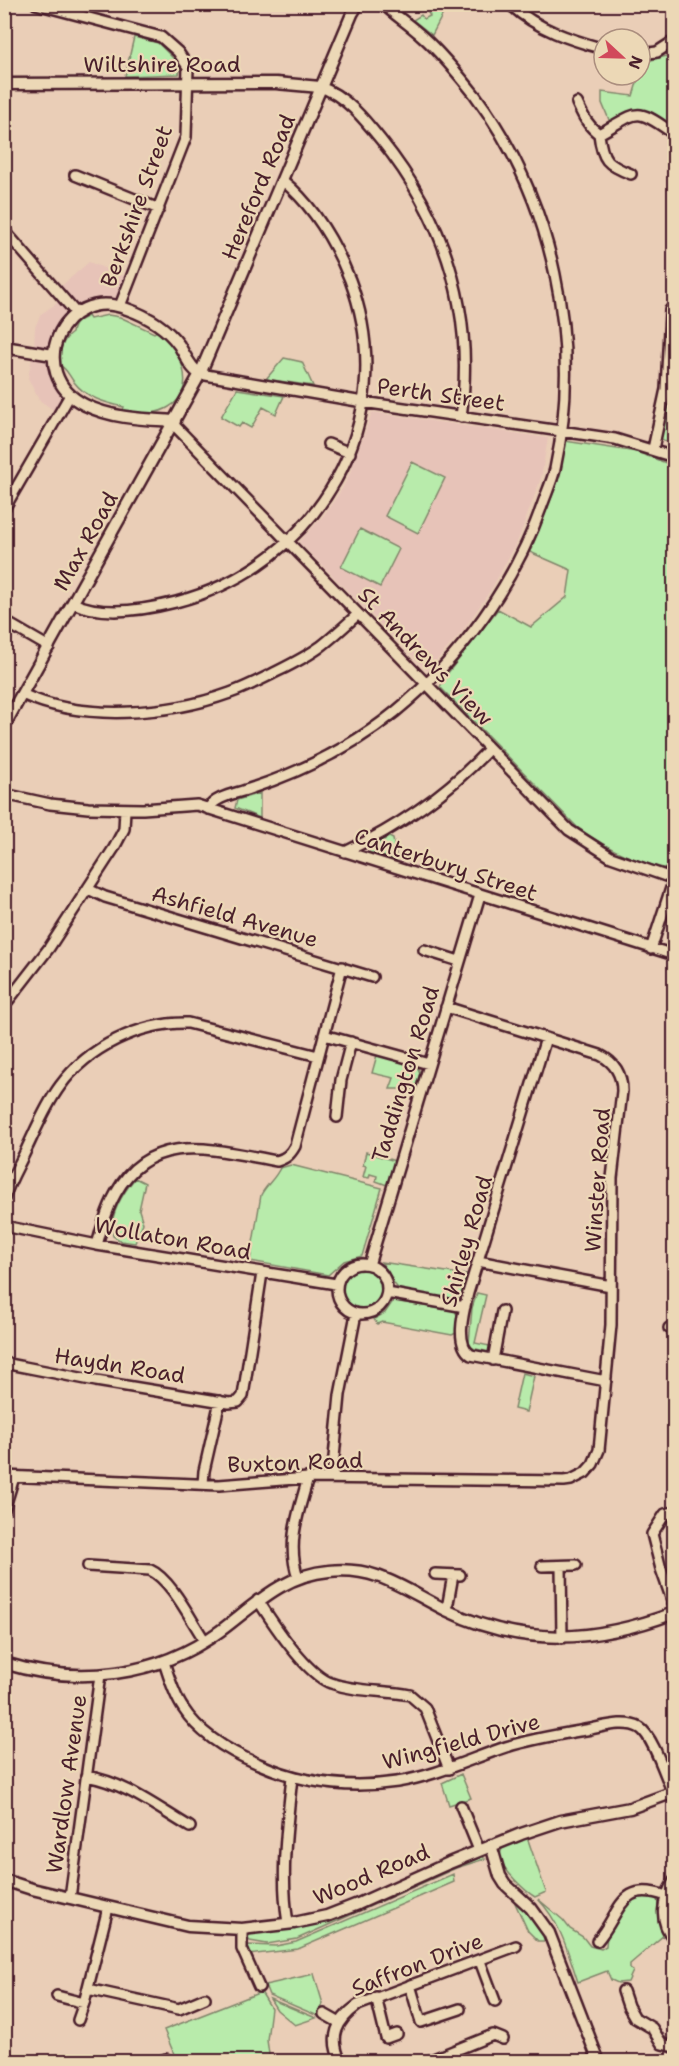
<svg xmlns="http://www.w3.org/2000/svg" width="679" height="2066" font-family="'Shantell Sans',sans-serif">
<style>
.built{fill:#e7c3b8}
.green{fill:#b8ebab;stroke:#81856b;stroke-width:1.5}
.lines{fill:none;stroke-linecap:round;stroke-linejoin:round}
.minor-casing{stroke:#4a1f2b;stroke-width:14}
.tertiary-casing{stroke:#4a1f2b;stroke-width:15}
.minor{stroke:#ecd8b6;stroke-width:9}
.tertiary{stroke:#ecd8b6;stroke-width:10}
.labels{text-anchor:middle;stroke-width:4.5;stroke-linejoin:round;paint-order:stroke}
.street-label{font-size:22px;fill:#4a1f2b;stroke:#ecd8b6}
</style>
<rect width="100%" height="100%" fill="#eaceb7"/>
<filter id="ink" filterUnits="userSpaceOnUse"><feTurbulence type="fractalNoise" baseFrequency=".0167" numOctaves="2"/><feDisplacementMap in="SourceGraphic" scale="12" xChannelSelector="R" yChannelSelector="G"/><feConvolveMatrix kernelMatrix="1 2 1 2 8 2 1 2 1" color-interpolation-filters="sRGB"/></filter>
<g filter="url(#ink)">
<!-- built -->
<path class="built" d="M89 262 126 277 119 300 87 304 67 314 50 343 47 358 52 375 63 395 55 411 39 400 28 378 34 347 35 327 41 314 60 301 59 288Z
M372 412 548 438 541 478 518 540 492 588 462 632 427 671 299 542 324 515 342 489 350 473Z"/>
<!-- green -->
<path class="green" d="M436 5 446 8 432 35 413 20 421 15 424 19 430 16 427 11Z
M134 37 158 43 178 63 180 69 179 74 125 76Z
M667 56 674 64V112L670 124C646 106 635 104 610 122L602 103V92L633 96 643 62Z
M108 315 120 317 154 333 157 331C179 346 200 389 169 407 155 416 138 413 122 413L124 407C106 403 86 398 74 382 69 376 67 368 59 365 59 353 62 340 72 333 73 323 79 320 88 316L90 319Z
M674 337V445L661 439 669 394Z
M284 358 302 362 313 386 266 379Z
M237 389 284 396 276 414 263 407 251 428 242 423 239 427 221 417Z
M565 441 637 452 674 466V870C639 864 606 848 577 827L440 687 447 674 498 609 531 627 567 597 571 570 530 552 558 481Z
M412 462 445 478 418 533 385 516Z
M360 529 399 549 380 587 341 567Z
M260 793V818L235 808 237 800Z
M389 837 393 839 397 861 369 852 372 846Z
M377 1055 417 1066 420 1073 415 1089H390L394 1078 372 1073Z
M366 1152 395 1161 387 1185 376 1181 377 1176 370 1174 369 1178 363 1177 366 1166 363 1165Z
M291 1165 382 1188 362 1256 344 1261 328 1275 250 1261 261 1195C266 1185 275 1179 280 1168Z
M135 1178 145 1183 139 1210 143 1223 135 1243 121 1241 113 1236C108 1216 123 1193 135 1178Z
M381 1262 466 1275 468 1278 463 1294 455 1300 399 1289C392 1284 388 1271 381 1262Z
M342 1289a20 20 0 1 1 40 0a20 20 0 1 1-40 0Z
M477 1293 486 1295 475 1343 490 1346 489 1352 472 1348 469 1344 472 1308Z
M393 1301 455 1311 458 1317 456 1333 452 1335 382 1322 377 1324 374 1319 385 1313Z
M522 1373 534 1376 526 1412 514 1409Z
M461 1774 471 1798 449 1805 442 1783Z
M526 1834 546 1892 535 1897C525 1891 503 1870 500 1858 500 1853 502 1848 504 1844Z
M481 1855 485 1859 456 1868 297 1939 267 1944 250 1941 248 1937 252 1932 284 1929 450 1864Z
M453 1874 454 1882 298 1949 248 1955 247 1945 276 1946 296 1942Z
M655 1895C663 1908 653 1917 665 1934L630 1964V1969L633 1971 628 1982 618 1983 611 1980 607 1971 578 1982C568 1952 561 1923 538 1899L563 1920 570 1929 583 1937 590 1946 601 1949 606 1946C606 1930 621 1904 636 1896 641 1894 650 1895 655 1895Z
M517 1902 537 1918 547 1941H538L528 1931 515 1903Z
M314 1974 323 2004 318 2016 269 1995 265 1985Z
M261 1992 271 2008 267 2040 270 2061H177L164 2030Z
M270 1999 316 2018 295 2025 277 2010Z"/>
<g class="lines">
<!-- minor casing -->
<g class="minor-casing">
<path id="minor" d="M36 4 161 37 178 52 188 67 186 137 120 306
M512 6C537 29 571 40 604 49
M640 54 657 52 674 41
M320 87C345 95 365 120 381 140 447 222 475 313 461 417
M577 103C583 116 588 126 599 134
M631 174C607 165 602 160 599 134 639 112 634 105 674 134
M75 175 159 209
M4 230 76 313
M200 374 363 402 615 439 674 457
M173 424 569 830 611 857 674 879
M328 444 350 453
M653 449 666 389 670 310
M4 509 70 395
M73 603C103 617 145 610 176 602 318 565 403 421 350 280 335 242 314 206 282 180
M4 621 49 647
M22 694C82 722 169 715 230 693 244 688 258 681 272 674 288 666 305 658 320 647 333 637 346 625 358 614
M4 794 50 804 88 808 143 809 197 805 674 955
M208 809C216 796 235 794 249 789 301 772 352 747 395 712 462 657 514 585 543 503 547 492 552 481 555 469 583 341 553 200 475 95 459 75 442 54 423 37 410 25 396 16 383 4
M345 852C400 826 448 793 489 749
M88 889 105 897 372 977
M651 949 674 879
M424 950 459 961
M4 1006 49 948 114 848 124 829 125 809
M324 1035 429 1064
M546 1038 468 1293C464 1310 454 1344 471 1355L606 1381
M337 1117 341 1080 351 1042
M4 1199C9 1181 20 1164 27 1148 37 1127 46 1105 60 1086 88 1047 140 1022 188 1023L318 1056
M4 1226 97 1245 336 1284
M97 1245C102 1227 107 1209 116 1193 152 1128 218 1151 277 1161 286 1158 290 1155 295 1146L342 967
M478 1261 611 1286
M337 1289a25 25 0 1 1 50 0a25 25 0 1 1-50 0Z
M369 1265 480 895
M387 1293 465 1307
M669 1328H674
M493 1360 502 1311
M4 1363 96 1381 229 1403 238 1402 243 1396 262 1273
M4 1476 219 1485 308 1478 564 1481 571 1480 585 1473 593 1464 599 1450 611 1325 612 1178 622 1091C622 1074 614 1062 600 1055L446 1007
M332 1478 340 1395 356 1314
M203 1484 204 1471 220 1401
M4 1510 14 1477
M674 1512 665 1514 652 1534 661 1569 674 1606
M88 1566 150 1570C171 1579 192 1622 205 1641
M542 1566 576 1565
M561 1566 562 1638
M435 1574 460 1575
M298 1577C286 1543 299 1511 308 1478
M258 1600C272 1622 307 1675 331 1683 356 1692 384 1690 410 1695L425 1708 449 1769
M444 1609 448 1603 453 1575
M164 1662C169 1677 174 1695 183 1708 200 1735 230 1752 259 1764 302 1783 350 1789 397 1782 435 1776 470 1759 506 1747 534 1738 562 1734 591 1729 606 1726 626 1720 640 1728 653 1736 666 1778 673 1793
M86 1776C126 1783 156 1807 190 1827
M461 1806 479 1850
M674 1881C662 1900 658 1921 674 1939
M70 1898 100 1675
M288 1923C280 1874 287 1826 292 1777
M242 1929V1949L259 1987
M597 1941C621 1914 619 1879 666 1896
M480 1961 495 2001
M410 1985 421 2022 460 2009
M88 1989 179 2009 205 1998
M623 1991 628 2006 635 2018 652 2028 662 2044 674 2047
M57 1996 84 2003 108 1908
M376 1997 386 2038 397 2034
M324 2014 340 2023
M78 2020 84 2003
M159 2062 166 2059
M341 2062C329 2037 336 2021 358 2005L516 1946
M426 2062 493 2035 503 2039"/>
</g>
<!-- tertiary casing -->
<g class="tertiary-casing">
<path id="tertiary" d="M4 84 276 83 320 87
M4 347 53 355
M175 421C144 419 114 419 85 405 23 374 62 284 127 309 147 316 166 327 179 345 185 355 190 368 200 374
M4 726 200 374 352 14 358 4
M4 1663C78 1686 157 1677 220 1631 255 1605 283 1575 329 1571 378 1566 405 1590 446 1610 523 1648 597 1642 674 1613
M491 1845 500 1876 505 1884 531 1908 549 1933 599 2062
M4 1880 32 1889 188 1926 242 1929 294 1923 327 1916 358 1904 449 1863 521 1834 560 1821 630 1808 674 1792"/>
</g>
<!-- minor -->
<use href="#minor" class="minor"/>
<!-- tertiary -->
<use href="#tertiary" class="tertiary"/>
</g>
</g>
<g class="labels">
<!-- street labels -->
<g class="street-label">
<text x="162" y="72">Wiltshire Road</text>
<text transform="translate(258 187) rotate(-67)" y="8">Hereford Road</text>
<text transform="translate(136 206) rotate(-70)" y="8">Berkshire Street</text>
<text transform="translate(441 394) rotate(8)" y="8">Perth Street</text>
<text transform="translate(85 541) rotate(-61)" y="8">Max Road</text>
<text transform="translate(426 656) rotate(46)" y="8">St Andrews View</text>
<text transform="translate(446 864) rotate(18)" y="8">Canterbury Street</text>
<text transform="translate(235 916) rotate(16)" y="8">Ashfield Avenue</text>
<text transform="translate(405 1074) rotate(-73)" y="8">Taddington Road</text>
<text transform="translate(597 1180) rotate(-86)" y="8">Winster Road</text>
<text transform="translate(173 1238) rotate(10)" y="8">Wollaton Road</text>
<text transform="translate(466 1241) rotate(-74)" y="8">Shirley Road</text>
<text transform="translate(120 1365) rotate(9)" y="8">Haydn Road</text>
<text transform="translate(295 1462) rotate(-2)" y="8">Buxton Road</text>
<text transform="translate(461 1741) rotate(-15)" y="8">Wingfield Drive</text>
<text transform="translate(66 1784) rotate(-82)" y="8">Wardlow Avenue</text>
<text transform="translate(371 1874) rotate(-23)" y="8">Wood Road</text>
<text transform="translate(417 1964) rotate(-21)" y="8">Saffron Drive</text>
</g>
</g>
<!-- margin -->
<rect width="679" height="2066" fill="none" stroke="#ecd8b6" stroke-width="24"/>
<rect x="12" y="12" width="655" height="2042" fill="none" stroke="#4a1f2b" stroke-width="2" filter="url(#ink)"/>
<!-- north arrow -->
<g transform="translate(622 57) rotate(112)"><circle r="28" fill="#ecd8b6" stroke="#ab8e7e" stroke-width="1.5"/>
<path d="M0-4.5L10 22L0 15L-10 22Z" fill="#d1495b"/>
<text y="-9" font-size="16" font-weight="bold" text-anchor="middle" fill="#4a1f2b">N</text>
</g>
</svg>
